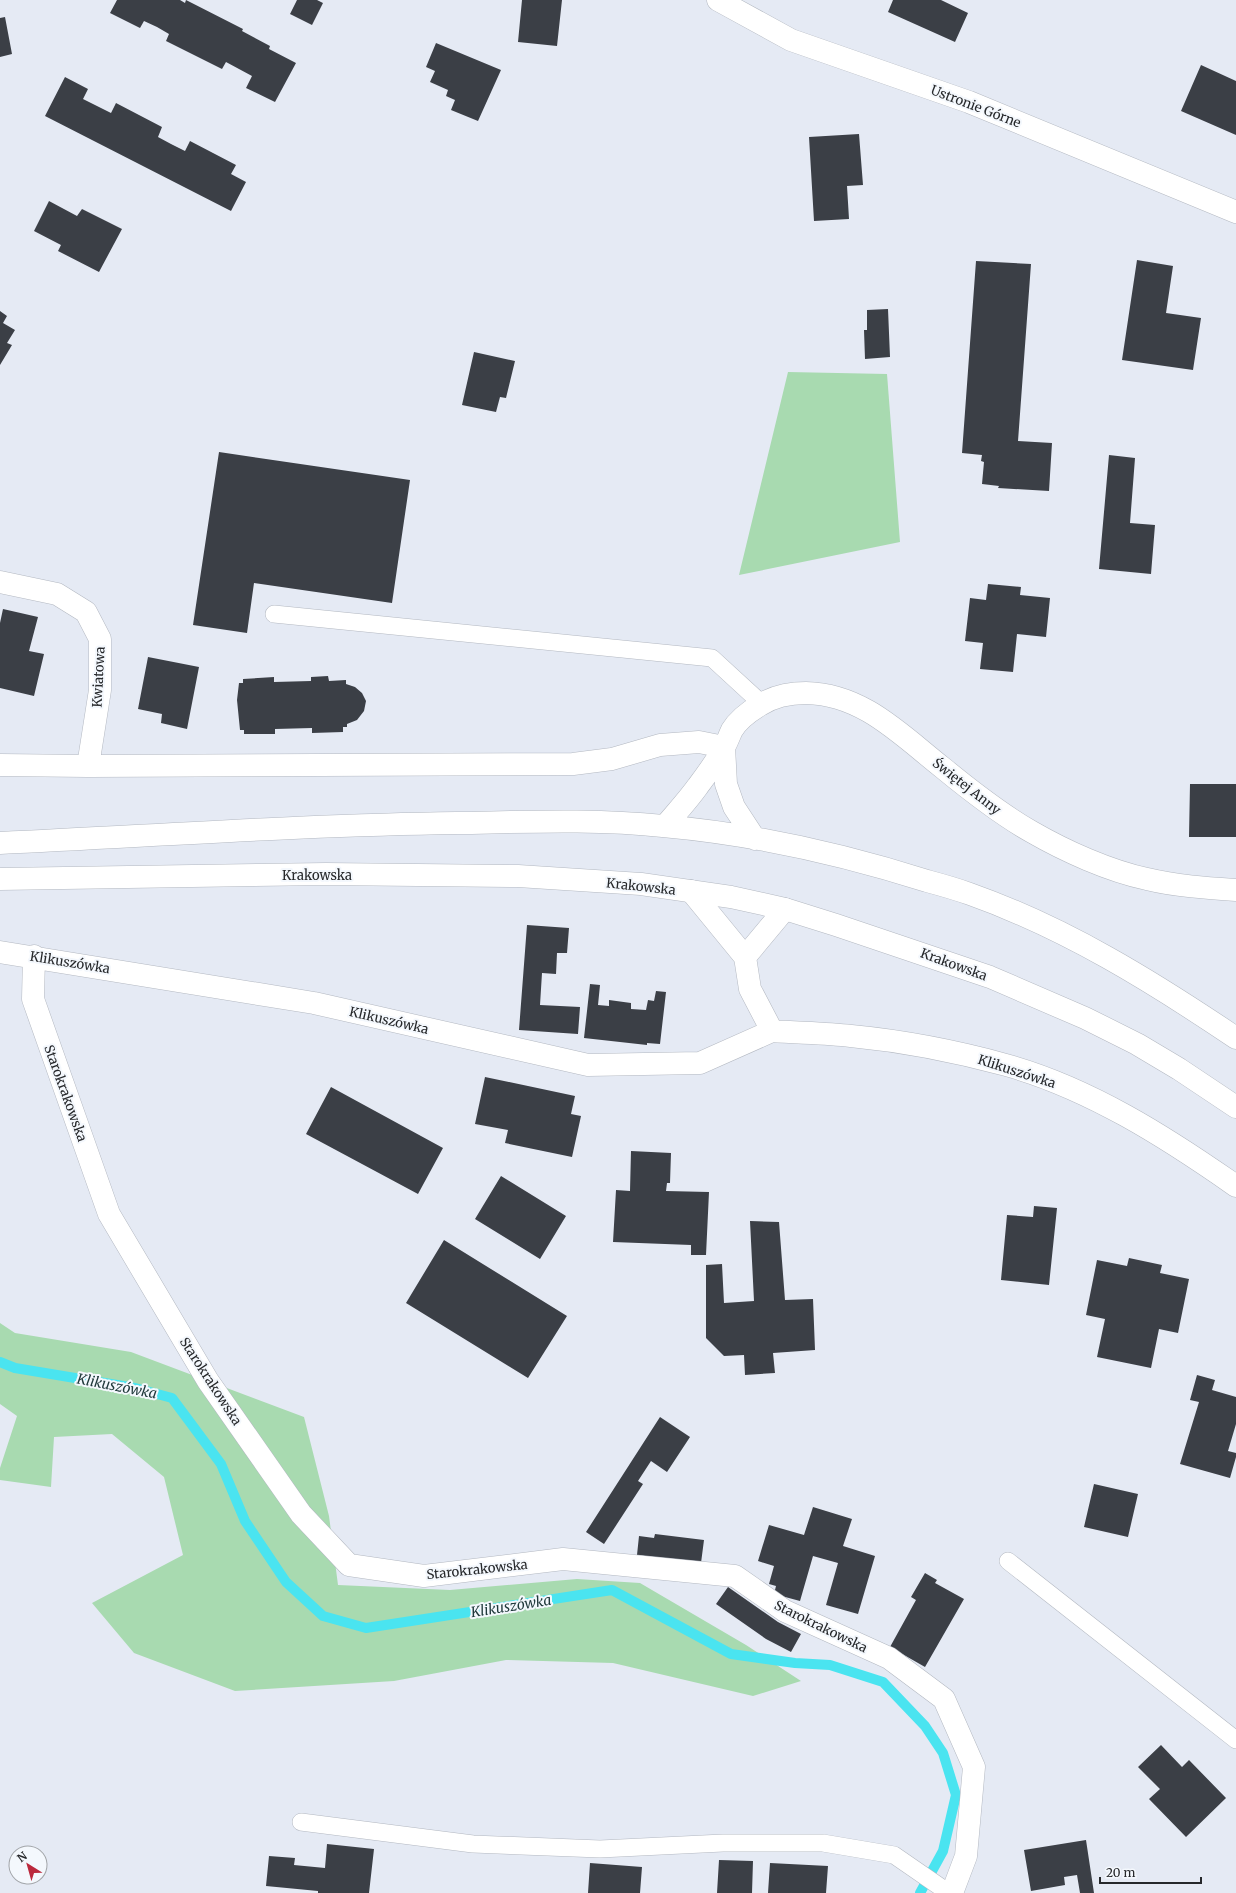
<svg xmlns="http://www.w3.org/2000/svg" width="1236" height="1893" font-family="Merriweather,serif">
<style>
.green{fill:#a8dab0}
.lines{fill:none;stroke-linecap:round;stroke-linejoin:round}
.stream{stroke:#4ae4f0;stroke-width:10}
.building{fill:#3b3f46}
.lane-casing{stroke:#b3b8c1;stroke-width:18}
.street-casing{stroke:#b3b8c1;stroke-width:23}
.secondary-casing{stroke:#b3b8c1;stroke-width:23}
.lane{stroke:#fff;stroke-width:17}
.street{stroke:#fff;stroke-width:22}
.secondary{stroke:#fff;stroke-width:22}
.labels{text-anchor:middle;stroke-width:4;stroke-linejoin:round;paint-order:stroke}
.street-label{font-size:13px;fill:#26282b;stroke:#f4f8fd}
.water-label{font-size:14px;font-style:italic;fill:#20393b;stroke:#f4f8fd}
</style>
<rect width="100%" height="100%" fill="#e5eaf4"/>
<!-- green -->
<path class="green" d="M788 372 887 374 900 542 739 575Z
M0 1323 15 1333 131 1352 304 1417 329 1516 338 1585 450 1590 577 1579 640 1583 746 1645 801 1681 753 1696 613 1663 506 1660 394 1681 235 1691 134 1653 92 1603 183 1555 164 1477 112 1434 54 1437 51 1487 0 1480V1468L17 1416 0 1404Z"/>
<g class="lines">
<!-- stream -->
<path class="stream" d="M0 1362 15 1368 135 1388 172 1398 221 1464 245 1521 286 1582 323 1616 366 1628 612 1590 731 1654 795 1663 830 1665 883 1682 925 1726 943 1753 956 1795 943 1851 920 1893"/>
</g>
<!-- building -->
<path class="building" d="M117 0H180L185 3 186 0 243 29 242 31 270 46 269 49 296 63 275 102 246 88 252 76 226 62 222 69 166 41 169 34 157 27 144 21 140 28 110 13Z
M297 0H317L323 3 312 25 290 14Z
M522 0H562L557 46 518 42Z
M893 0H941L968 13 955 42 888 12Z
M5 17 12 54 0 57V18Z
M436 43 501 70 478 121 451 110 455 100 446 96 448 90 430 82 435 71 426 67Z
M1201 65 1236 81V135L1181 111Z
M65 77 88 89 83 99 111 113 116 103 162 127 158 137 171 144 185 151 190 141 236 165 231 174 246 182 231 211 45 116Z
M859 134 863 185 847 186 849 219 814 221 809 137Z
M49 201 77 216 82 209 122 229 99 272 58 251 61 245 34 231Z
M1137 260 1173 266 1166 313 1201 318 1193 370 1122 360Z
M976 261 1031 264 1018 441 1052 443 1049 491 998 488 999 486 982 484 984 462 981 461 982 455 962 453Z
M888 309 890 357 865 359 864 330H867V310Z
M0 311 7 316 3 323 15 330 7 343 12 345 0 365Z
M474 352 515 361 506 398 500 397 496 412 462 405Z
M219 452 410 480 392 603 254 583 247 633 193 625Z
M1109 455 1135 458 1130 523 1155 525 1151 574 1099 569Z
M988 584 1021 587 1020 595 1050 598 1046 637 1017 634 1013 672 980 669 983 643 965 641 970 598 986 600Z
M3 609 38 617 29 651 44 654 34 696 0 688V623Z
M148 657 199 667 187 729 161 723 162 714 138 709Z
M328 676 329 681 346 680V684L355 687 362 693 366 701 364 711 357 720 347 724V727H343V732L312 733V728L275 729V734H244V730H240L237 700 239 683H243V679L274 677V682L311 681V677Z
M1190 784H1236V837H1189Z
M527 925 569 928 567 953H557L556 974 542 973 540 1005 580 1007 578 1034 519 1030Z
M590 984 600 985 598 1005 609 1006V1000L631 1003V1009L646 1010 648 1000 654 1001 656 991 666 992 660 1044 647 1043V1045L584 1038Z
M485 1077 575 1096 571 1114 581 1116 572 1157 505 1143 508 1130 475 1124Z
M331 1087 443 1148 418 1194 306 1134Z
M631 1151 671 1153 670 1183H667L666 1191 709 1192 706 1255H691V1245L613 1242 616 1190 630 1191Z
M501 1176 566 1216 540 1259 475 1219Z
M1034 1206 1057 1208 1049 1285 1001 1280 1007 1215 1033 1217Z
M750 1221 779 1222 785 1300 813 1299 815 1350 773 1353 775 1373 745 1375 744 1355 724 1356 706 1338V1265L722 1264 724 1303 754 1301Z
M444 1240 567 1316 528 1378 406 1303Z
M1129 1258 1162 1265 1160 1273 1189 1279 1178 1333 1159 1329 1151 1368 1097 1357 1105 1319 1086 1315 1097 1260 1127 1266Z
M1197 1375 1215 1380 1212 1390 1236 1397V1424L1228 1451 1236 1453V1457L1230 1478 1180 1464 1199 1402 1190 1400Z
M660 1417 690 1437 667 1472 651 1461 638 1481 643 1484 604 1544 586 1532Z
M1094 1484 1138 1494 1128 1537 1084 1527Z
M813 1507 852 1519 843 1546 875 1556 858 1614 826 1605 838 1563 813 1556 800 1601 774 1594 776 1586 769 1584 774 1566 758 1561 769 1525 804 1535Z
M655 1534 704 1540 701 1563 637 1555 639 1536 654 1538Z
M925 1573 937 1580 935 1583 964 1599 925 1667 890 1647 916 1600 911 1597Z
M728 1587 778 1622 801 1634 791 1652 766 1639 716 1604Z
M1161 1745 1182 1767 1189 1760 1226 1798 1186 1837 1149 1799 1160 1789 1138 1767Z
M1086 1840 1094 1893H1080L1077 1875 1064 1877 1065 1885 1031 1891 1024 1850Z
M327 1844 374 1849 369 1893H318V1891L266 1886 269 1856 295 1858 294 1865 325 1868Z
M719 1860 753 1861 752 1893H717Z
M590 1863 642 1867 640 1893H588Z
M770 1863 828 1866 826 1893H768Z"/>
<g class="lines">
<!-- lane casing -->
<g class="lane-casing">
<path id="lane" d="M274 614 712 658 762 704
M1008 1561 1236 1740
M301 1822 473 1844 600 1849 723 1843H823L894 1855 949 1893"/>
</g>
<!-- street casing -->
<g class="street-casing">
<path id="street" d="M718 0 791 40 969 102 1236 212
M0 582 57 594 86 612 100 639V690L88 766
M0 765 88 766 573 764 612 759 660 745 699 742 724 747
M691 891 745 957 750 989 772 1031C798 1033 825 1033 851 1036 903 1041 955 1051 1006 1065 1089 1088 1166 1137 1236 1186
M0 952 314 1003 588 1065 700 1063 772 1031
M34 956 33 999 109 1214 208 1381 301 1514 349 1565 424 1576 563 1559 735 1576 785 1611 889 1658 944 1699 974 1767 966 1856 952 1893
M745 957 785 909"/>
</g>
<!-- secondary casing -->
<g class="secondary-casing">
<path id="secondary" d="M724 747 726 784 734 807 755 839
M665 826C676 813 688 800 698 786 707 774 716 762 723 749 727 743 729 736 732 730 738 720 750 711 760 705 774 696 790 693 806 693 863 694 901 735 943 768 971 791 1000 814 1032 832 1065 851 1109 871 1147 879 1176 886 1206 888 1236 890
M0 843C152 836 304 825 457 823 526 822 594 819 663 826 753 834 842 854 927 881 942 885 956 889 970 894 1066 928 1153 982 1236 1038
M0 879 326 874 518 876 641 884 731 897 785 909 836 925 990 977 1085 1018 1137 1044 1179 1069 1236 1107"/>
</g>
<!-- lane -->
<use href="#lane" class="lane"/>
<!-- street -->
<use href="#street" class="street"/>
<!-- secondary -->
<use href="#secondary" class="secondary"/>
</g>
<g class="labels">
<!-- street labels -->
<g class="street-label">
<text transform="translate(976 106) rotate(21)" y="5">Ustronie Górne</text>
<text transform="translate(98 677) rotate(-87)" y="5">Kwiatowa</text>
<text transform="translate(967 786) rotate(38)" y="5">Świętej Anny</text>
<text x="317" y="880">Krakowska</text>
<text transform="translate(641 886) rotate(6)" y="5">Krakowska</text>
<text transform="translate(70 962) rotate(9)" y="5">Klikuszówka</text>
<text transform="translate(954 964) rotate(20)" y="5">Krakowska</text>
<text transform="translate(389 1020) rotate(13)" y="5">Klikuszówka</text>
<text transform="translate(1017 1071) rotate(18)" y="5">Klikuszówka</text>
<text transform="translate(66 1093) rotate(70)" y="5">Starokrakowska</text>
<text transform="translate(211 1381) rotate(57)" y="5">Starokrakowska</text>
<text transform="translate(477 1569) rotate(-6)" y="5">Starokrakowska</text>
<text transform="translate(821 1626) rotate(26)" y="5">Starokrakowska</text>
</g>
<!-- water labels -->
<g class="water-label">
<text transform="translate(117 1386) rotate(11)" y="5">Klikuszówka</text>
<text transform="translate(511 1606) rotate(-9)" y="5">Klikuszówka</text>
</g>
</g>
<!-- north arrow -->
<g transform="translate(28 1865) rotate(323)"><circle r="19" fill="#f4f8fd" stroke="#a2a5a9"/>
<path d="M0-3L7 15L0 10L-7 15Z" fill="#bb293d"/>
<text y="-6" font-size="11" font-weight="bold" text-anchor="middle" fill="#26282b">N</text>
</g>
<!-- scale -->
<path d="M1100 1877v6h101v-6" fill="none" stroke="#26282b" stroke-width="2"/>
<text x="1106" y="1877" font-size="12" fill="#26282b" stroke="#f4f8fd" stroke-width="3" paint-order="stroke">20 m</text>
</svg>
